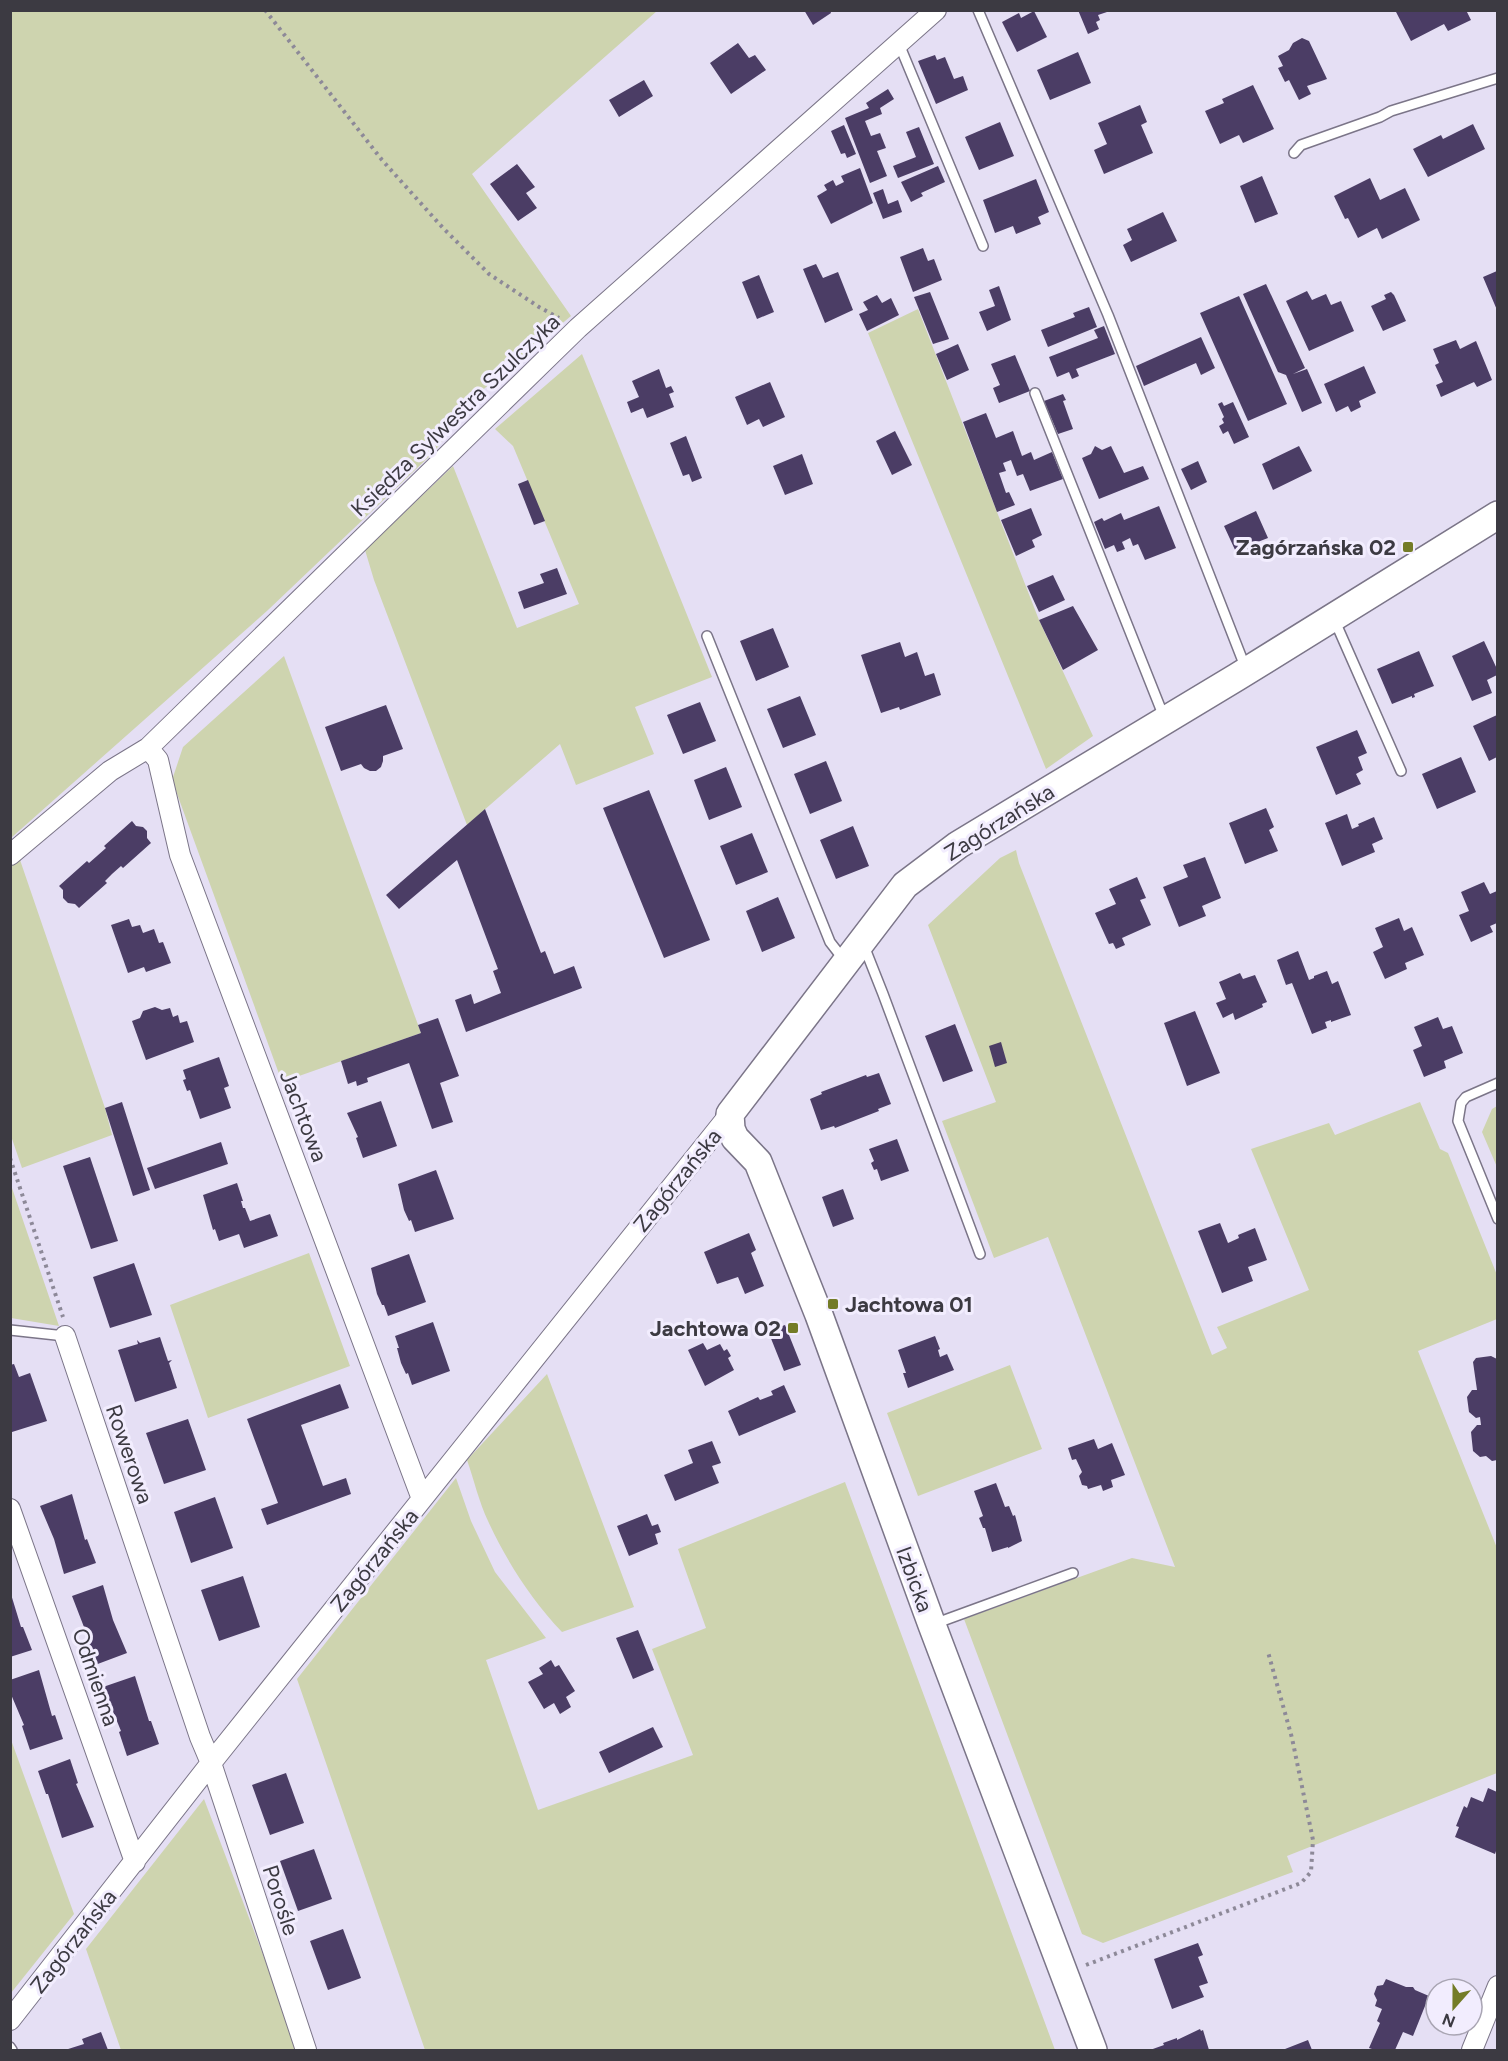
<svg xmlns="http://www.w3.org/2000/svg" width="1508" height="2061" font-family="Figtree,sans-serif">
<style>
.green{fill:#ced4af}
.building{fill:#4b3d65}
.lines{fill:none;stroke-linecap:round;stroke-linejoin:round}
.lane-casing{stroke:#7b7588;stroke-width:12}
.street-casing{stroke:#7b7588;stroke-width:22}
.secondary-casing{stroke:#7b7588;stroke-width:30}
.path{stroke:#8d8998;stroke-width:4;stroke-dasharray:3 4.5;stroke-linecap:butt}
.lane{stroke:#fff;stroke-width:9}
.street{stroke:#fff;stroke-width:20}
.secondary{stroke:#fff;stroke-width:27}
.poi-dot{fill:#747c27;stroke:#f2edfe;stroke-width:2}
.labels{text-anchor:middle;stroke-width:6;stroke-linejoin:round;paint-order:stroke}
.street-label{font-size:22px;fill:#3c3a42;stroke:#f2edfe}
.poi-label{font-size:22px;font-weight:bold;fill:#3c3a42;stroke:#f2edfe;text-anchor:end}
</style>
<rect width="100%" height="100%" fill="#e5dff4"/>
<!-- green -->
<path class="green" d="M11 10 657 11 472 174 571 316 479 393 434 452 268 610 11 838Z
M918 309 1039 620 1093 736 1046 769 868 333Z
M582 354 712 677 635 707 654 754 576 785 560 744 467 825 374 580 365 550 453 466 517 628 579 604 513 446 495 429Z
M284 656 421 1033 282 1082 172 780 183 747Z
M1016 850 1019 863 1212 1355 1227 1348 1217 1327 1309 1290 1251 1149 1329 1123 1335 1135 1420 1102 1440 1149 1448 1153 1497 1275V1319L1418 1351 1497 1548V1773L1287 1856 1293 1872 1103 1943 1082 1934 964 1619 1132 1558 1175 1567 1048 1237 994 1258 942 1121 996 1102 928 925 1000 858Z
M19 857 105 1108 112 1135 22 1168 10 1133V865Z
M1497 1106V1167L1482 1132 1492 1109Z
M10 1185H11L59 1326 11 1318Z
M309 1253 350 1366 208 1418 170 1305Z
M1010 1365 1042 1449 918 1496 887 1413Z
M547 1374 634 1607 562 1632C531 1599 507 1562 488 1521 479 1502 474 1480 467 1460Z
M456 1478 471 1521 495 1572 546 1638 486 1660 538 1810 693 1755 652 1649 706 1628 678 1549 845 1482 1055 2050H425L297 1679Z
M10 1737 74 1914 11 1993H10Z
M204 1799 276 1989 297 2050H121L86 1949Z"/>
<!-- building -->
<path class="building" d="M804 10H830L831 13 813 25Z
M1078 10H1110V11L1098 15 1100 20 1096 22 1099 29 1088 34Z
M1395 10H1466L1471 20 1448 31 1444 24 1411 41Z
M1034 11 1047 37 1017 52 1002 22 1019 13 1021 18Z
M1302 38 1309 41 1327 79 1307 86 1311 94 1299 100 1289 80 1285 82 1278 68 1283 66 1278 56 1289 50 1293 43Z
M738 43 749 58 755 55 766 70 731 94 710 63Z
M1078 52 1091 83 1050 100 1037 70Z
M935 55 937 60 945 57 954 79 963 76 968 90 936 104 918 61Z
M644 80 653 96 619 117 609 100Z
M1253 85 1274 129 1243 143 1239 135 1220 144 1205 111 1224 103 1222 99Z
M888 89 894 99 880 108 882 114 865 121 871 136 880 133 886 148 877 151 887 176 870 183 845 118 869 108 866 103Z
M1140 105 1147 122 1141 125 1153 153 1104 174 1094 150 1107 144 1098 123Z
M1000 122 1014 156 979 170 965 137Z
M1473 124 1485 149 1428 177 1413 149 1441 135 1443 139Z
M844 125 856 154 847 158 845 153 841 154 831 131Z
M919 127 934 164 898 178 893 166 916 157 906 132Z
M517 164 535 187 526 193 537 208 518 221 490 184Z
M938 166 945 182 921 193 923 196 911 202 901 182Z
M860 168 873 203 831 224 817 196 827 190 824 185 833 180 836 186 844 182 841 176Z
M1262 176 1278 214 1255 223 1240 186Z
M1370 178 1380 200 1405 188 1420 220 1382 239 1377 228 1358 238 1348 218 1345 219 1334 196Z
M1036 179 1049 212 1038 217 1041 224 1016 234 1013 226 995 233 983 200Z
M883 189 888 204 898 200 902 212 883 219 873 193Z
M1163 212 1177 241 1131 262 1123 245 1132 240 1127 229Z
M923 248 928 261 934 259 942 280 913 292 900 257Z
M816 264 823 278 838 272 853 310 825 323 803 269Z
M1497 271V310L1483 277Z
M759 275 774 312 757 319 742 282Z
M1266 284 1305 368 1293 374 1307 369 1322 403 1302 412 1286 375 1278 372 1243 294Z
M999 286 1011 320 987 331 979 312 995 306 989 290Z
M1307 291 1312 300 1326 294 1331 305 1341 301 1354 331 1309 351 1286 301Z
M930 292 949 339 933 344 914 297Z
M1391 292 1394 295 1406 321 1383 331 1371 306 1386 299 1384 295Z
M877 295 882 303 891 298 899 315 867 331 859 314 868 310 863 302Z
M1239 296 1287 404 1248 421 1200 313Z
M1089 307 1097 327 1048 347 1041 330 1075 317 1073 313Z
M1104 326 1115 354 1076 369 1079 376 1072 379 1069 372 1057 377 1049 357 1098 338 1094 330Z
M1201 337 1215 368 1201 375 1196 363 1144 386 1136 366Z
M1456 340 1460 349 1476 341 1492 380 1477 387 1474 382 1441 397 1436 385 1443 382 1435 365 1439 363 1433 349Z
M958 344 969 370 947 380 936 354Z
M1015 355 1030 391 999 403 993 388 1000 385 991 364Z
M1364 366 1376 393 1359 401 1361 407 1351 412 1348 406 1336 412 1324 384Z
M659 369 666 388 671 386 674 392 669 394 674 407 647 418 643 408 631 413 627 402 639 397 632 381Z
M770 382 785 417 763 427 759 419 747 425 735 397Z
M1063 394 1066 400 1063 401 1073 429 1058 434 1044 401Z
M1222 402 1224 406 1233 402 1249 437 1234 444 1228 431 1223 434 1219 426 1224 423 1222 419 1224 417 1218 404Z
M986 413 996 438 1013 431 1022 456 1031 452 1034 460 1052 452 1063 479 1030 491 1023 474 1017 476 1011 460 1003 463 1006 471 999 473 1006 493 1009 492 1015 505 997 512 963 422Z
M895 431 912 465 892 475 876 441Z
M686 436 702 478 692 482 689 474 683 476 670 443Z
M1095 446 1102 450 1111 446 1124 473 1143 466 1149 479 1099 499 1082 458 1091 454Z
M1299 446 1312 471 1273 490 1262 464Z
M802 454 813 484 785 495 773 466Z
M1198 461 1207 482 1191 490 1181 469Z
M528 480 545 521 534 525 518 484Z
M1159 506 1176 548 1145 560 1138 544 1133 546 1130 538 1122 542 1125 549 1117 552 1114 545 1105 549 1094 522 1102 518 1104 521 1121 513 1124 520Z
M1031 508 1042 535 1032 540 1035 547 1016 556 1001 520Z
M1256 511 1268 538 1255 543 1259 551 1249 555 1246 548 1236 552 1224 526Z
M557 568 567 594 524 609 518 592 544 583 540 574Z
M1053 575 1065 600 1039 612 1027 586Z
M1073 606 1098 650 1063 670 1039 620Z
M773 628 789 667 756 681 740 641Z
M1484 641 1497 669V675L1487 680 1492 693 1472 701 1452 656Z
M900 642 905 657 917 652 925 676 934 673 941 695 900 710 899 707 881 713 861 655Z
M1419 651 1434 686 1414 694 1415 697 1412 698V696L1392 704 1377 669Z
M800 696 816 735 783 748 767 709Z
M700 702 716 741 683 754 667 715Z
M386 705 403 749 383 756V761L381 767 376 771H370L364 768 361 764 341 771 325 727Z
M1497 715V757L1489 761 1473 726Z
M1357 730 1367 753 1358 757 1363 770 1356 774 1361 784 1336 795 1316 747Z
M1461 757 1476 792 1437 809 1422 774Z
M826 761 842 801 810 814 794 774Z
M726 767 742 807 709 820 694 780Z
M649 790 710 940 664 958 603 808Z
M1266 808 1274 827 1269 830 1278 851 1245 864 1229 823Z
M485 809 541 953 545 951 554 974 574 966 582 988 466 1032 455 1000 471 994 474 1004 501 993 493 971 498 969 457 860 399 909 386 895Z
M1347 814 1352 829 1359 826 1358 824 1374 817 1383 839 1372 844 1375 852 1342 866 1325 823Z
M132 821 136 826 143 827 147 831V838L151 843 123 868 121 866 112 874 105 881 107 883 79 908 75 904 68 903 63 898V890L59 886 87 861 89 863 97 856 106 848 104 846Z
M853 826 869 866 836 879 820 840Z
M752 833 768 872 736 885 720 846Z
M1205 857 1221 898 1202 906 1206 916 1179 927 1163 887 1188 877 1183 865Z
M1137 877 1146 898 1140 900 1151 925 1122 938 1125 945 1116 949 1113 943 1109 944 1095 913 1116 904 1109 889Z
M1484 882 1490 894 1497 891V923L1490 926 1493 932 1471 942 1459 915 1469 911 1461 892Z
M778 897 795 938 762 952 746 911Z
M1399 918 1404 931 1412 927 1424 955 1405 963 1407 969 1385 979 1373 952 1383 947 1375 928Z
M129 919 132 927 140 925 143 933 154 929 159 943 163 942 171 963 146 972 144 967 128 973 111 925Z
M1298 951 1309 980 1314 978V976L1327 971 1332 984 1338 981 1351 1015 1331 1022V1020L1325 1022 1327 1028 1312 1034 1292 983 1286 985 1277 960Z
M1240 973 1243 979 1255 975 1267 1002 1262 1004 1263 1007 1235 1020 1233 1013 1223 1018 1216 1003 1226 999 1219 982Z
M155 1007 162 1010 170 1008 173 1017 178 1015 180 1023 187 1021 194 1042 146 1060 132 1021 140 1018 143 1011Z
M1195 1011 1220 1073 1187 1086 1164 1023Z
M1438 1017 1443 1029 1452 1026 1463 1053 1444 1061 1446 1068 1424 1077 1413 1050 1422 1046 1414 1027Z
M438 1018 459 1076 440 1083 453 1122 432 1129 409 1063 367 1078 368 1082 357 1086 356 1081 348 1084 341 1061 421 1033 418 1025Z
M955 1024 973 1071 943 1082 925 1036Z
M1001 1042 1007 1063 995 1067 989 1046Z
M219 1057 229 1086 224 1088 231 1108 200 1119 190 1090 187 1091 183 1080 186 1079 183 1070Z
M879 1073 891 1104 878 1109 879 1111 835 1128 834 1126 821 1130 810 1099 822 1094 821 1092 866 1075 867 1077Z
M381 1101 397 1146 363 1158 356 1138 358 1137 347 1113Z
M122 1102 150 1190 133 1196 105 1108Z
M897 1139 909 1171 881 1181 877 1169 874 1170 871 1163 874 1161 869 1149Z
M221 1142 228 1164 155 1189 147 1168Z
M90 1157 118 1241 91 1249 63 1166Z
M436 1170 454 1219 415 1232 411 1220 409 1221 404 1210 398 1184Z
M237 1183 243 1201H241L243 1208H245L250 1221 270 1214 278 1236 244 1248 239 1234 219 1241 215 1229 213 1230 203 1195Z
M843 1189 854 1219 833 1227 822 1197Z
M1220 1223 1228 1243 1239 1238 1238 1235 1255 1228 1267 1260 1248 1267 1253 1281 1222 1293 1198 1231Z
M749 1233 756 1250 751 1253 764 1286 745 1294 738 1277 717 1284 704 1252Z
M409 1254 426 1302 388 1316 384 1305H382L377 1294 371 1268Z
M134 1263 152 1315 110 1328 93 1277Z
M433 1322 450 1371 412 1385 408 1373 406 1374 401 1363 397 1348H399L395 1336Z
M785 1325 801 1365 784 1371 768 1331Z
M935 1336 940 1349 938 1350 940 1357 947 1354 954 1370 908 1388 903 1373H906L898 1350Z
M160 1337 168 1361 172 1360 169 1363 177 1388 135 1402 118 1350 138 1344 137 1340 140 1343Z
M703 1343 707 1350 720 1344 724 1351 727 1349 731 1356 728 1358 734 1370 705 1386 688 1350Z
M1491 1356 1497 1359V1460L1492 1461 1486 1456 1480 1457 1473 1451 1471 1432 1477 1425H1481L1480 1417 1476 1418 1469 1412 1467 1397 1472 1390H1477L1473 1362 1476 1358Z
M14 1364 19 1377 30 1373 47 1421 12 1432 10 1426V1365Z
M340 1384 349 1408 301 1425 323 1486 346 1478 351 1494 267 1525 261 1509 278 1503 247 1419Z
M784 1385 796 1412 739 1436 728 1411 758 1397 760 1400 773 1395 771 1391Z
M188 1419 206 1470 164 1484 146 1433Z
M1094 1439 1098 1449 1112 1443 1125 1475 1111 1480 1113 1487 1103 1491 1101 1485 1088 1489 1087 1486 1082 1485 1079 1476 1082 1472 1076 1459 1072 1460 1068 1448Z
M712 1441 721 1463 712 1466 719 1483 675 1501 664 1475 693 1463 688 1450Z
M996 1483 1005 1507 1009 1506 1013 1516 1015 1515 1022 1541 1008 1548V1547L992 1552 985 1528H983L979 1518 983 1516 974 1491Z
M72 1494 82 1529 85 1540 87 1539 96 1563 64 1574 54 1539 40 1506Z
M215 1497 233 1548 191 1563 174 1512Z
M647 1514 652 1526 658 1524 661 1532 655 1534 658 1544 629 1556 617 1526Z
M243 1576 260 1627 219 1641 201 1590Z
M103 1585 113 1620 127 1653 95 1665 87 1641 89 1640 72 1596Z
M10 1591 21 1627H23L32 1650 10 1657Z
M638 1630 654 1670 633 1679 616 1638Z
M551 1660 555 1667 559 1665 575 1691 566 1697 571 1707 560 1714 554 1703 544 1709 528 1682 543 1674 539 1668Z
M39 1670 52 1716 55 1715 63 1739 30 1750 22 1726 24 1725 10 1692V1680Z
M135 1676 149 1721H151L159 1744 127 1756 119 1732 121 1731 103 1687Z
M653 1727 663 1747 609 1773 599 1752Z
M70 1759 78 1783 76 1784 94 1827 62 1838 48 1794H46L38 1771Z
M286 1773 304 1823 270 1835 252 1785Z
M1488 1788 1497 1792V1848L1495 1854 1455 1837 1459 1827 1456 1826 1464 1806 1467 1808 1471 1797 1483 1802Z
M314 1849 332 1899 298 1911 280 1861Z
M343 1929 361 1978 328 1990 310 1941Z
M1198 1943 1203 1955 1198 1957 1208 1983 1199 1986 1204 1997 1172 2009 1154 1959Z
M1386 1979 1406 1987H1413L1415 1990 1429 1996 1413 2036 1403 2032 1395 2050H1375L1369 2048 1380 2023 1377 2021 1382 2009 1375 2006 1377 2000 1374 1994 1377 1986 1383 1985Z
M1200 2029 1201 2031 1203 2030 1209 2050H1150L1164 2045 1163 2043 1177 2038V2040Z
M101 2032 108 2050H65L84 2044 82 2039Z
M1308 2040 1312 2050H1286L1285 2049Z"/>
<g class="lines">
<!-- lane casing -->
<g class="lane-casing">
<path id="lane" d="M978 10 1108 315 1246 669
M899 44 983 246
M1294 153 1301 145 1380 117 1391 111 1498 78
M1035 393 1164 717
M1334 619 1401 771
M707 636 830 942 844 960
M864 946 883 994 980 1254
M1498 1083 1466 1097 1461 1103 1458 1121 1498 1219
M10 1330 65 1336
M934 1624 1073 1573
M10 2047 12 2050"/>
</g>
<!-- street casing -->
<g class="street-casing">
<path id="street" d="M148 748 158 760 180 855 422 1499
M10 855 110 771 148 748 578 328 936 10
M65 1336 200 1737 211 1763 306 2050
M10 1509 135 1862
M10 2020 211 1763 730 1114
M1472 2050 1498 1986"/>
</g>
<!-- secondary casing -->
<g class="secondary-casing">
<path id="secondary" d="M1093 2050 932 1625 819 1315 758 1162 735 1138 731 1129 730 1114 905 885 958 845 1237 677 1498 515"/>
</g>
<!-- path -->
<path class="path" d="M265 10 382 160 443 228 489 274 539 307 559 318
M10 1158 63 1317
M1086 1965 1301 1883 1311 1872 1313 1840 1292 1738 1268 1652"/>
<!-- lane -->
<use href="#lane" class="lane"/>
<!-- street -->
<use href="#street" class="street"/>
<!-- secondary -->
<use href="#secondary" class="secondary"/>
</g>
<!-- markers -->
<g class="poi-dot">
<rect x="1402" y="541" width="12" height="12" rx="3"/>
<rect x="827" y="1298" width="12" height="12" rx="3"/>
<rect x="787" y="1322" width="12" height="12" rx="3"/>
</g>
<g class="labels">
<!-- street labels -->
<g class="street-label">
<text transform="translate(455 415) rotate(-44)" y="8">Księdza Sylwestra Szulczyka</text>
<text transform="translate(999 822) rotate(-32)" y="8">Zagórzańska</text>
<text transform="translate(304 1116) rotate(69)" y="8">Jachtowa</text>
<text transform="translate(677 1180) rotate(-51)" y="8">Zagórzańska</text>
<text transform="translate(130 1454) rotate(71)" y="8">Rowerowa</text>
<text transform="translate(374 1560) rotate(-51)" y="8">Zagórzańska</text>
<text transform="translate(915 1579) rotate(70)" y="8">Izbicka</text>
<text transform="translate(96 1677) rotate(71)" y="8">Odmienna</text>
<text transform="translate(281 1900) rotate(72)" y="8">Porośle</text>
<text transform="translate(73 1941) rotate(-52)" y="8">Zagórzańska</text>
</g>
<!-- poi labels -->
<g class="poi-label">
<text x="1396" y="555">Zagórzańska 02</text>
<text x="845" y="1312" text-anchor="start">Jachtowa 01</text>
<text x="781" y="1336">Jachtowa 02</text>
</g>
</g>
<!-- border -->
<rect width="1508" height="2061" fill="none" stroke="#3c3a42" stroke-width="24"/>
<!-- north arrow -->
<g transform="translate(1454 2007) rotate(201)"><circle r="28" fill="#f2edfe" stroke="#a9a5b3" stroke-width="1.5"/>
<path d="M0-4.5L10 22L0 15L-10 22Z" fill="#747c27"/>
<text y="-9" font-size="16" font-weight="bold" text-anchor="middle" fill="#3c3a42">N</text>
</g>
</svg>
